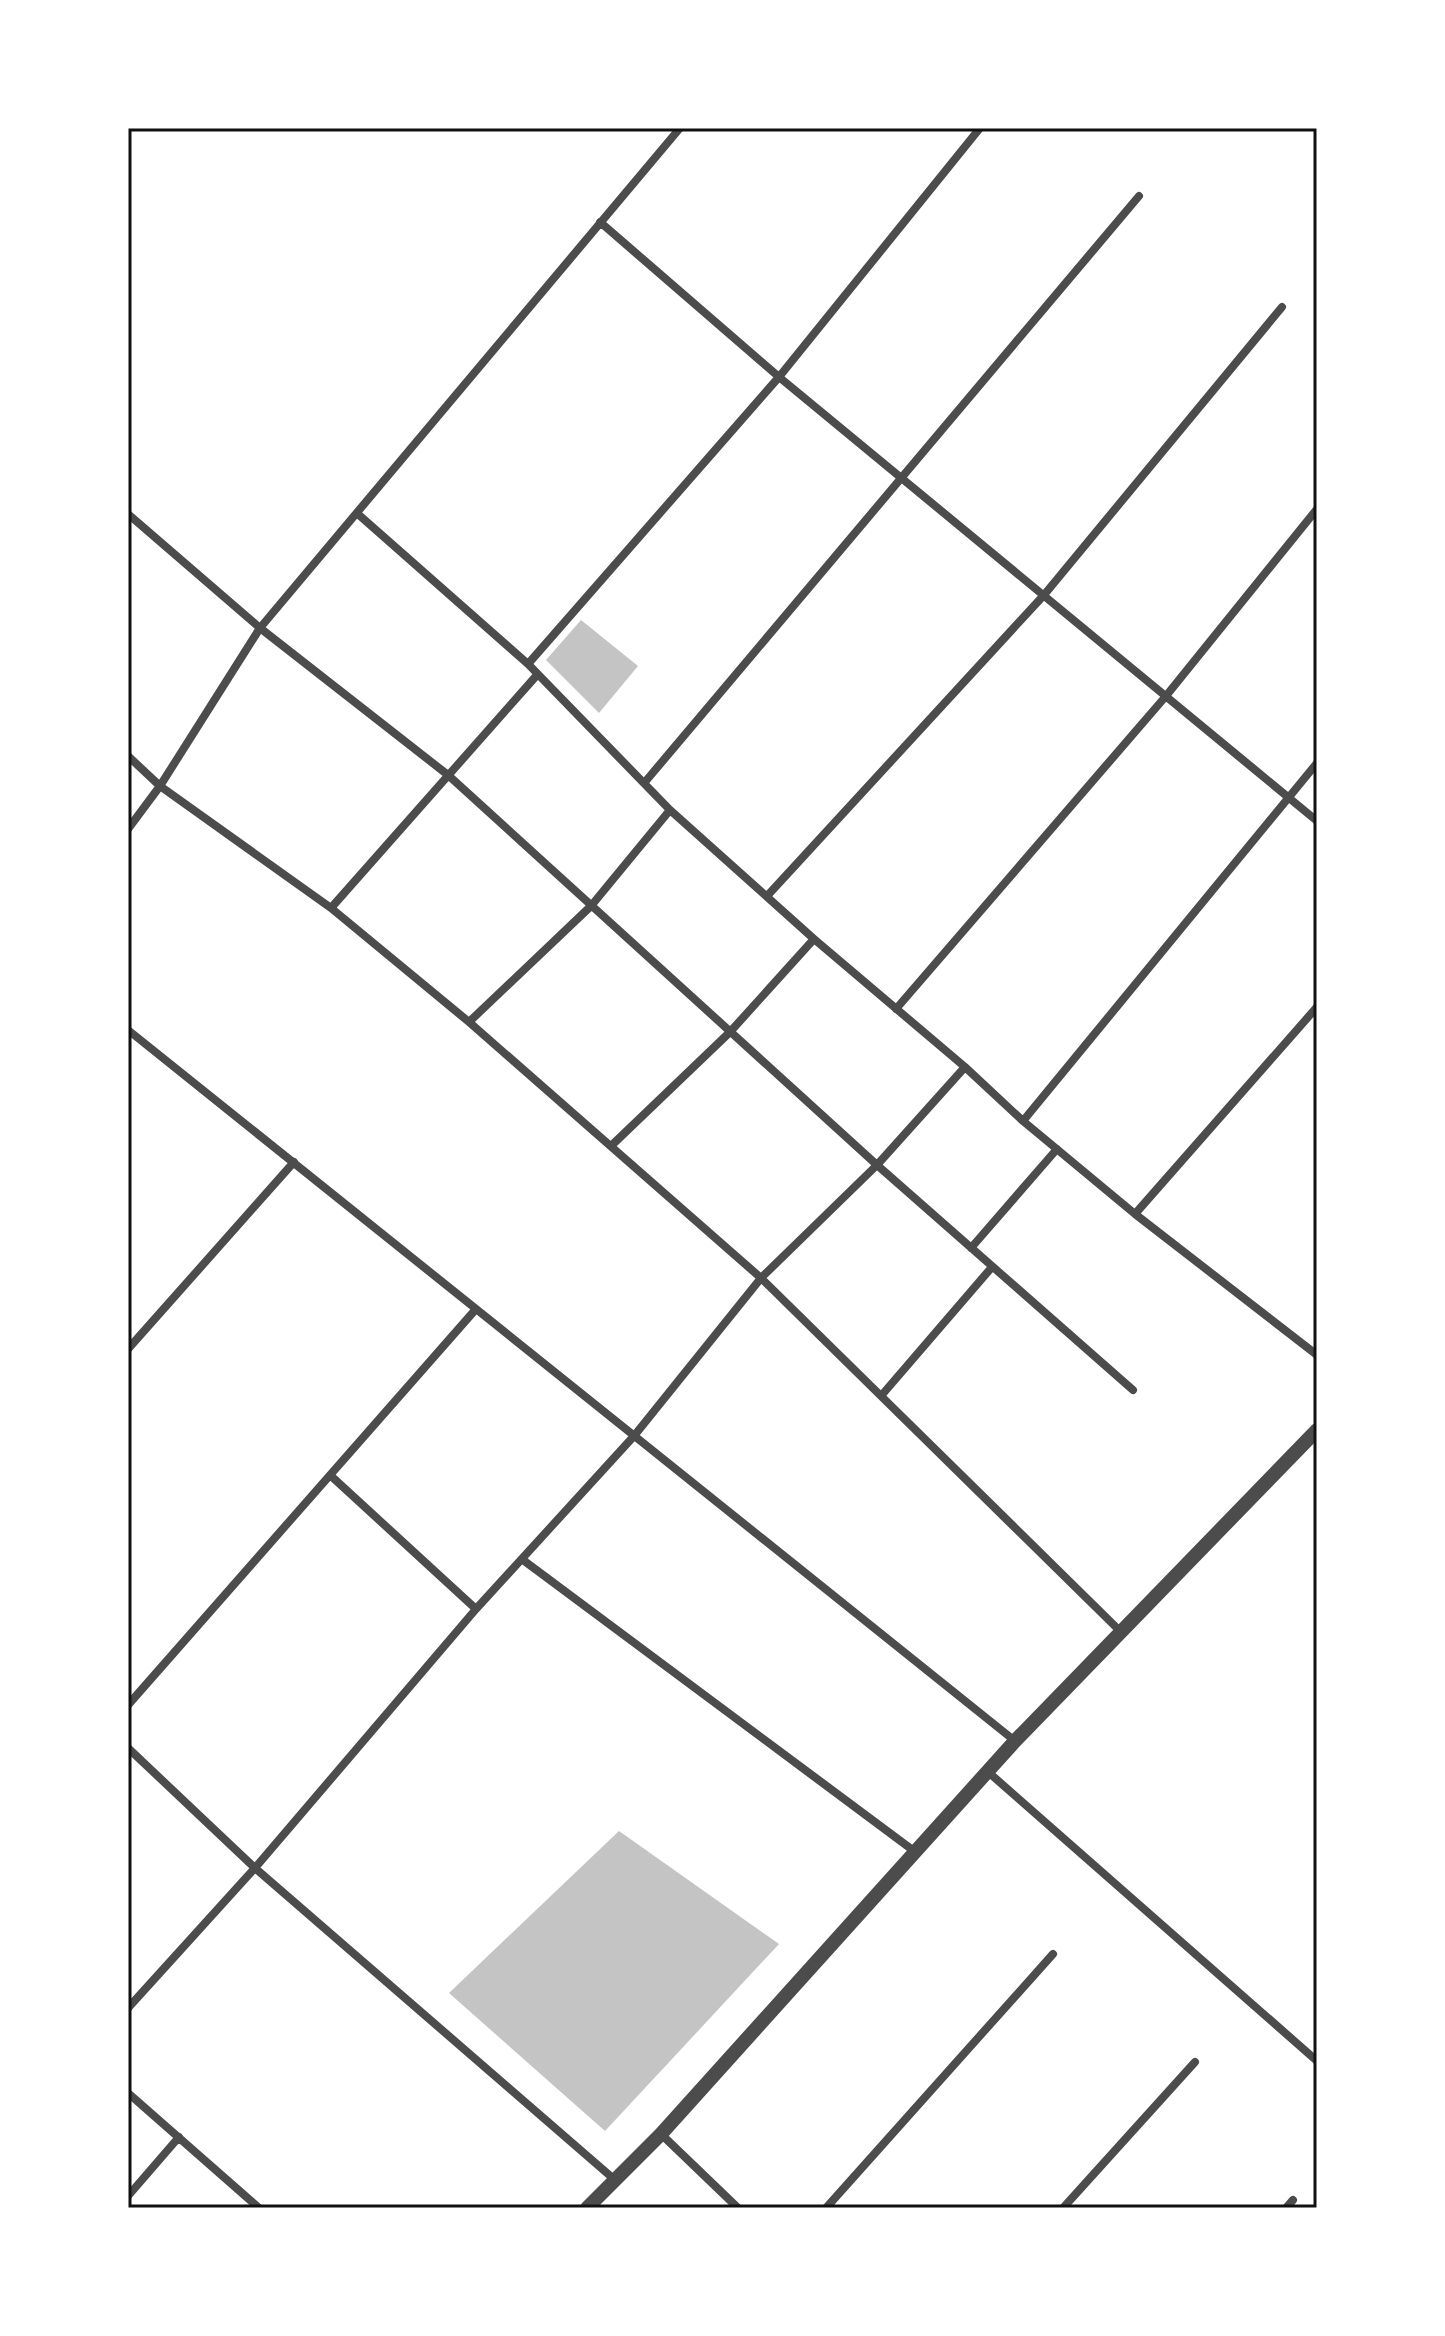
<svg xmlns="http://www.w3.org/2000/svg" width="1445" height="2336" font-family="'Roboto Condensed',sans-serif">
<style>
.building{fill:#c4c4c4}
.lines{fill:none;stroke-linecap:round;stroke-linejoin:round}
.minor{stroke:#4c4c4c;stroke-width:8}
.tertiary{stroke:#4c4c4c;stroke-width:14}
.neatline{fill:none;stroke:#111;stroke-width:3}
</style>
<rect width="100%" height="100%" fill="#fff"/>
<!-- building -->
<path class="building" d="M581 620 638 666 599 713 546 660Z
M619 1831 779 1944 605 2131 449 1993Z"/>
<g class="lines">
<!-- minor -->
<path class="minor" d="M600 222 779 377 1317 821
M128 514 260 628 448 775 877 1165 1133 1390
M359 515 528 664 670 810 814 939 965 1067 1023 1121 1135 1214 1317 1355
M528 664 779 377 980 128
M128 756 160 786 331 908 469 1022 761 1278 1122 1633
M645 782 1139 196
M128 829 160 786 260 628 680 128
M768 895 1044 595 1282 307
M331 908 537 675
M896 1009 1166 696 1317 509
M469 1022 591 906 670 810
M128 1030 1015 1741
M1023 1121 1317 763
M611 1146 730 1032 814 939
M1135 1214 1317 1007
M971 1248 1057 1149
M128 1349 294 1162
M881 1396 992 1267
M330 1475 476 1609
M523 1560 914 1851
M128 1705 476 1309
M128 1748 255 1868 615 2180
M987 1771 1317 2061
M128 2008 255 1868 476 1609 634 1436 761 1278 877 1165 965 1067
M128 2093 259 2208
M661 2134 738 2208
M128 2196 179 2137
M826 2208 1053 1954
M1063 2208 1195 2062
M1286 2208 1293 2200"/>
<!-- tertiary -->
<path class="tertiary" d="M587 2208 661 2134 1015 1741 1317 1430"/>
</g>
<!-- border -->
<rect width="1445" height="2336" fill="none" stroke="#ffffff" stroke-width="260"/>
<rect x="130" y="130" width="1185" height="2076" class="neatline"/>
</svg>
